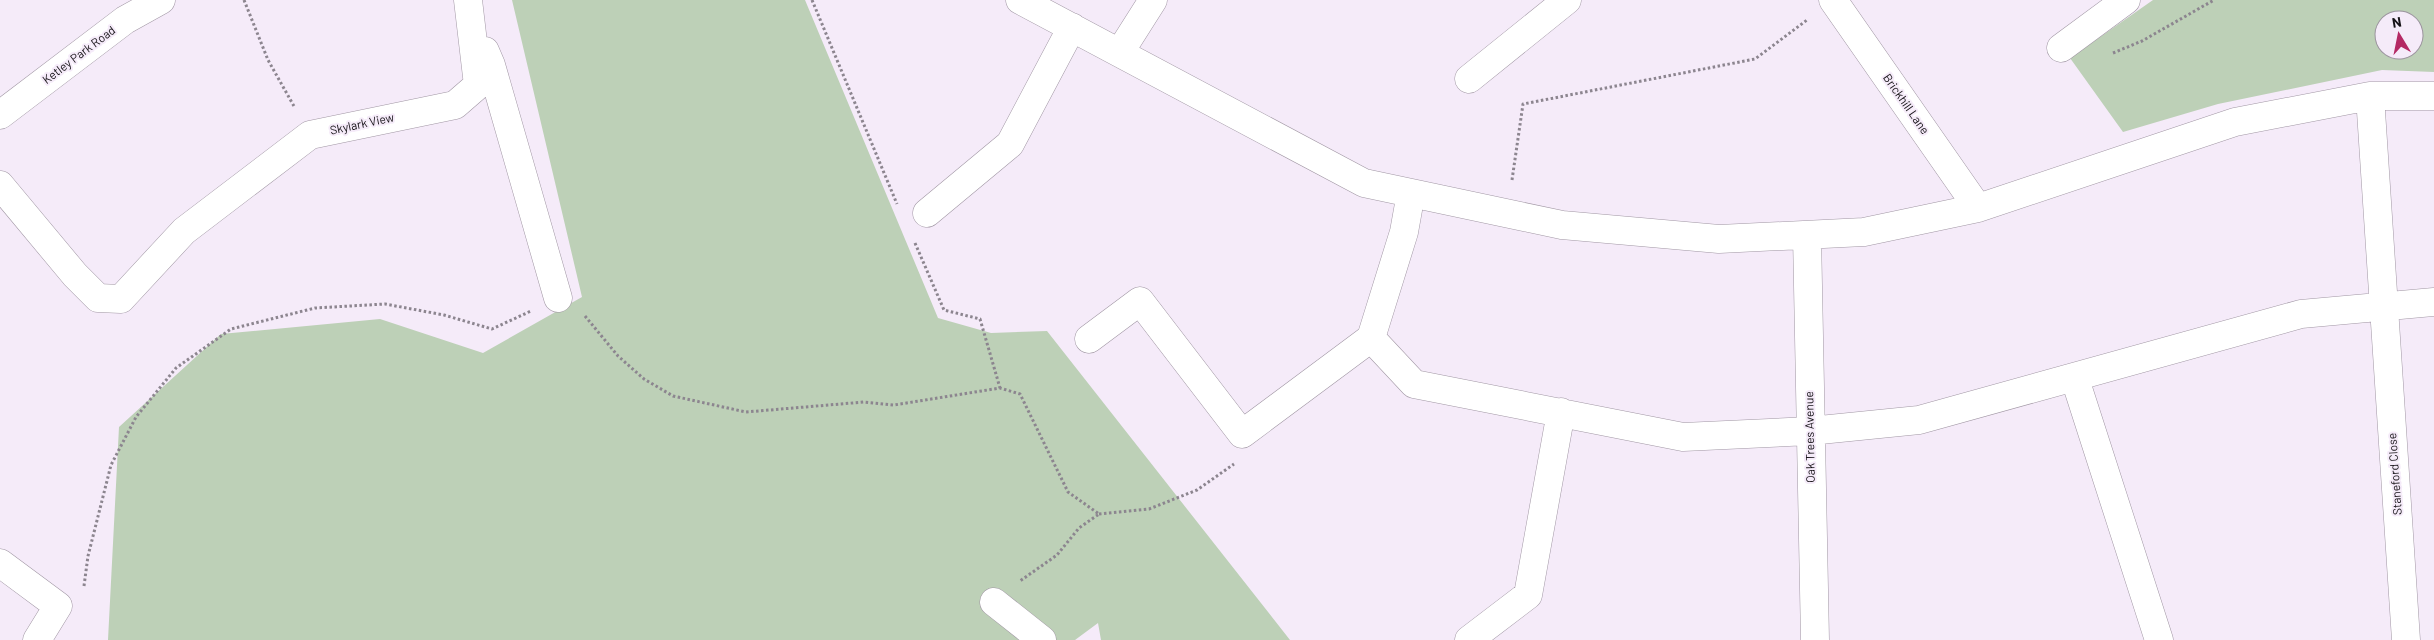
<svg xmlns="http://www.w3.org/2000/svg" width="2434" height="640" font-family="Barlow,sans-serif">
<style>
.green{fill:#bdd0b7;fill-rule:evenodd}
.lines{fill:none;stroke-linecap:round;stroke-linejoin:round}
.minor-casing{stroke:#a197a4;stroke-width:29}
.path{stroke:#8c858f;stroke-width:3;stroke-dasharray:2.5 2.5;stroke-linecap:butt}
.minor{stroke:#fff;stroke-width:28}
.labels{text-anchor:middle;stroke-width:4;stroke-linejoin:round;paint-order:stroke}
.street-label{font-size:12px;fill:#151216;stroke:#f5ebf9}
</style>
<rect width="100%" height="100%" fill="#f5ebf9"/>
<!-- green -->
<path class="green" d="M512 0H805L938 318 991 333 1047 331 1290 640H1101L1098 623 1075 640H108L119 427 221 334 380 319 483 353 582 297Z
M2153 0H2434V72L2382 70 2218 104 2123 132 2070 58ZM2384 20H2414V50H2384Z"/>
<g class="lines">
<!-- minor casing -->
<g class="minor-casing">
<path id="minor" d="M1020 0 1364 183 1562 225 1719 239 1864 232 1978 208 2235 122 2370 96H2434
M1833 0 1978 208
M2061 48 2126 0
M485 51 491 65 558 298
M1120 52 1153 0
M1469 79 1567 0
M2370 96 2406 640
M0 115 125 20 161 0
M0 185 75 275 98 298 121 299 184 231 310 135 455 105 478 85 468 0
M1411 193 1404 232 1371 338 1414 384 1683 437 1810 431 1919 420 2301 314 2434 302
M927 213 1010 144 1072 27
M1807 235 1815 640
M1089 339 1140 301 1242 434 1371 338
M2075 379 2159 640
M0 563 58 606 37 640
M994 602 1042 640
M1469 640 1528 595 1561 412"/>
</g>
<!-- path -->
<path class="path" d="M244 0 268 60 295 108
M812 0 897 204
M2113 53 2142 41 2214 0
M1512 180 1523 104 1755 59 1807 20
M915 243 944 310 980 319 1000 388
M585 316 618 356 644 379 673 396 746 412 864 402 894 405 1000 388 1020 394 1068 492 1099 514 1079 528 1057 555 1020 581
M1099 514 1149 509 1197 490 1234 464
M84 586 88 556 111 465 136 417 176 368 231 329 315 308 385 304 444 315 492 329 531 311"/>
<!-- minor -->
<use href="#minor" class="minor"/>
</g>
<g class="labels">
<!-- street labels -->
<g class="street-label">
<text transform="translate(79 55) rotate(-37)" y="4">Ketley Park Road</text>
<text transform="translate(1906 104) rotate(55)" y="4">Brickhill Lane</text>
<text transform="translate(362 124) rotate(-12)" y="4">Skylark View</text>
<text transform="translate(1810 437) rotate(-91)" y="4">Oak Trees Avenue</text>
<text transform="translate(2395 474) rotate(-94)" y="4">Staneford Close</text>
</g>
</g>
<!-- north arrow -->
<g transform="translate(2399 35) rotate(350)"><circle r="24" fill="#f5ebf9" stroke="#9b949e"/>
<path d="M0-4L9 19L0 12L-9 19Z" fill="#b42964"/>
<text y="-8" font-size="14" font-weight="bold" text-anchor="middle" fill="#151216">N</text>
</g>
</svg>
